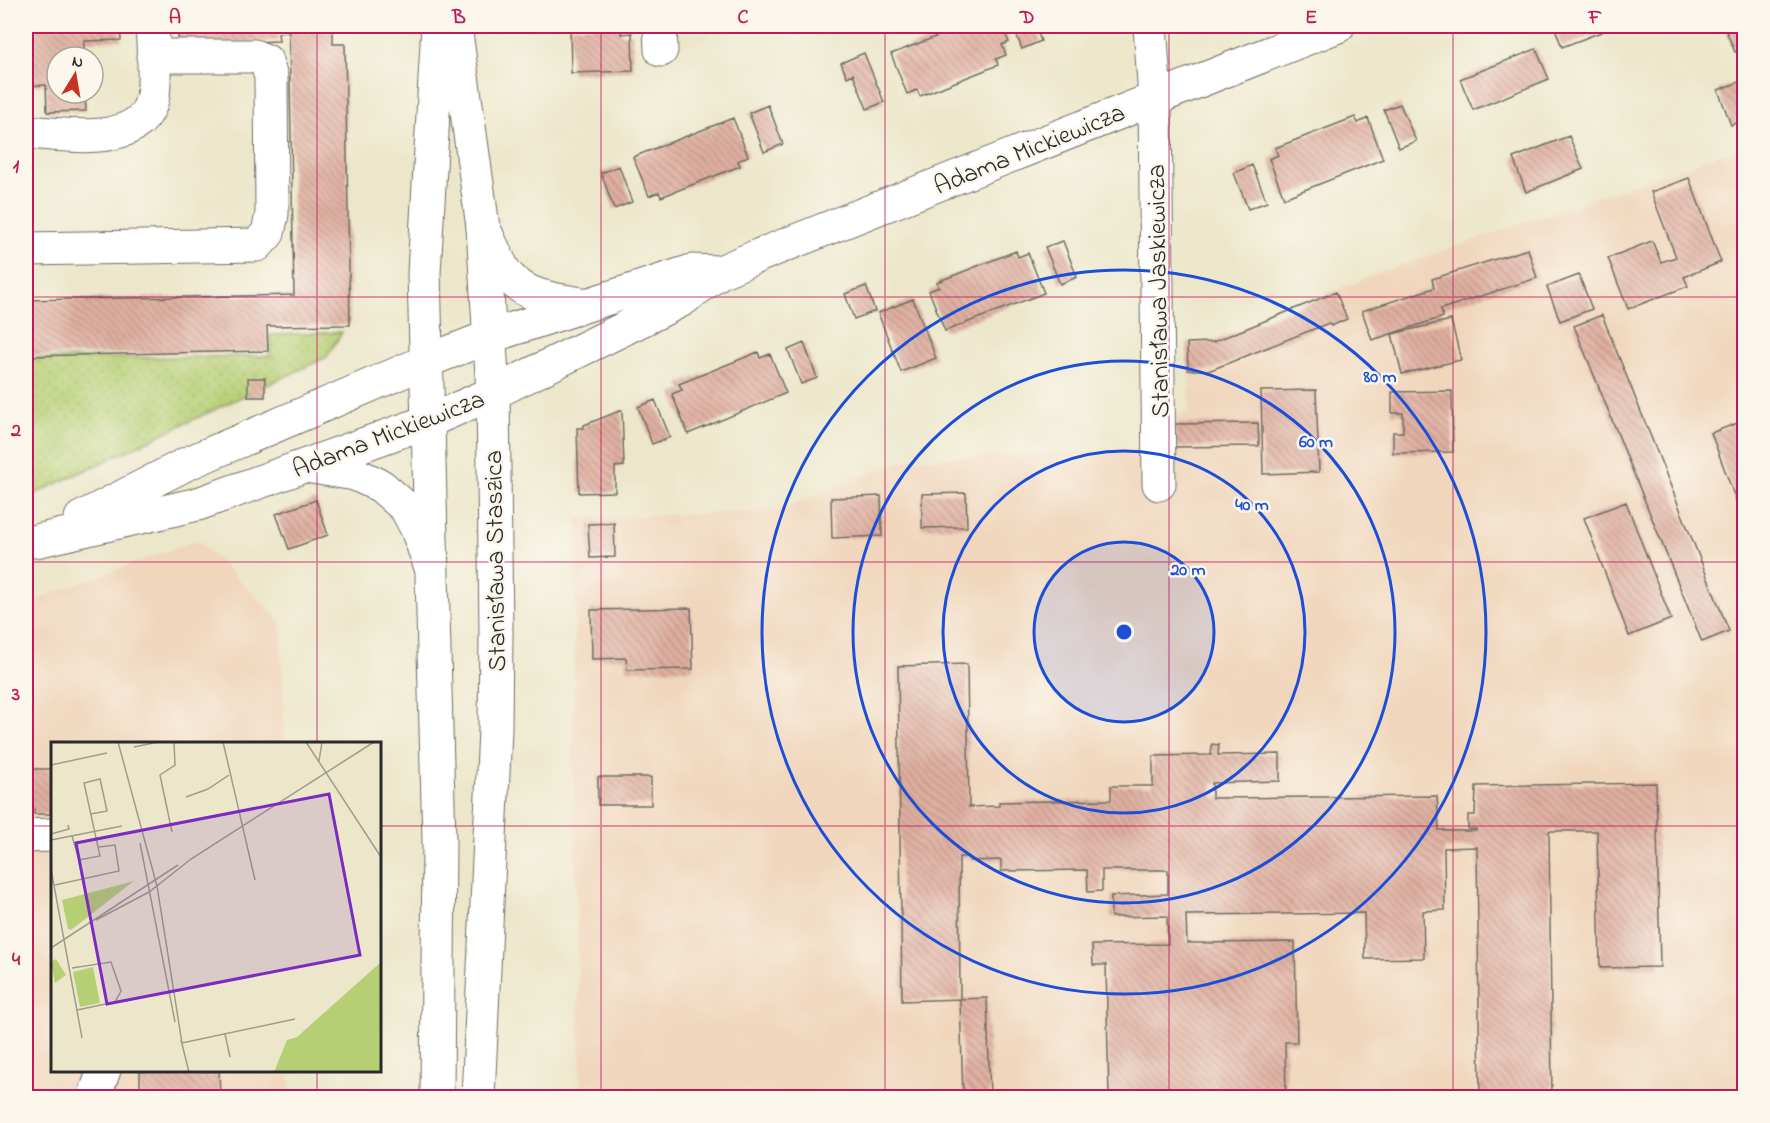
<svg xmlns="http://www.w3.org/2000/svg" width="1770" height="1123" font-family="'Indie Flower',sans-serif">
<style>
.built{fill:#f0d6bc}
.grass{fill:url(#grass-dots);stroke:#707d50;stroke-width:1.5}
.building{fill:url(#building-back-hatch)}
.lines{fill:none;stroke-linecap:round;stroke-linejoin:round}
.minor-casing{stroke:#6f6d63;stroke-width:35}
.major-casing{stroke:#6f6d63;stroke-width:35}
.minor{stroke:#fff;stroke-width:33}
.major{stroke:#fff;stroke-width:33}
.grid{fill:none;stroke:#c2185b;stroke-width:1.5;stroke-opacity:0.55}
.ring{fill:none;stroke:#1d4ed8;stroke-width:3}
.labels{text-anchor:middle;stroke-width:5;stroke-linejoin:round;paint-order:stroke}
.street-label{font-size:26px;fill:#2b2b2b;stroke:#fbf7ec}
.inset-road{fill:none;stroke:#9f9c8b;stroke-width:1.5}
.view{fill:#7b2cbf;fill-opacity:0.15;stroke:#7b2cbf;stroke-width:3}
.inset-edge{fill:none;stroke:#2b2b2b;stroke-width:3}
.centre{fill:#1d4ed8;stroke:#fbf7ec;stroke-width:3}
.ring-label{font-size:18px;text-anchor:middle;font-weight:bold;fill:#1d4ed8;stroke:#fbf7ec;stroke-width:5;stroke-linejoin:round;paint-order:stroke}
.neatline{fill:none;stroke:#c2185b;stroke-width:2}
.grid-label{font-size:20px;text-anchor:middle;font-weight:bold;fill:#c2185b}
</style>
<defs>
<pattern id="grass-dots" width="8" height="8" patternUnits="userSpaceOnUse" patternTransform="scale(1.5)"><rect width="8" height="8" fill="#b6cf74"/><path d="M2 2h.1M6 6h.1" fill="none" stroke="#9db265" stroke-width="1.8" stroke-linecap="round"/></pattern>
<pattern id="building-back-hatch" width="6" height="6" patternUnits="userSpaceOnUse" patternTransform="scale(1.5)"><rect width="6" height="6" fill="#e0b0a1"/><path d="M-1 5l2 2M0 0l6 6M5-1l2 2" fill="none" stroke="#b68f83"/></pattern>
</defs>
<rect width="100%" height="100%" fill="#fbf7ec"/>
<filter id="ink" filterUnits="userSpaceOnUse"><feTurbulence type="fractalNoise" baseFrequency=".0167" numOctaves="2"/><feDisplacementMap in="SourceGraphic" scale="12" xChannelSelector="R" yChannelSelector="G"/><feConvolveMatrix kernelMatrix="1 2 1 2 8 2 1 2 1" color-interpolation-filters="sRGB"/></filter>
<filter id="wash" filterUnits="userSpaceOnUse"><feTurbulence type="fractalNoise" baseFrequency=".008" numOctaves="4" result="noise"/><feDisplacementMap in="SourceGraphic" scale="24" xChannelSelector="R" yChannelSelector="G"/><feGaussianBlur stdDeviation="1.35" result="paint"/><feColorMatrix in="noise" values="0 0 0 0 0 0 0 0 0 0 0 0 0 0 0 0 0 1.4 0 .05"/><feComposite in="paint" operator="in"/></filter>
<g filter="url(#wash)">
<rect width="100%" height="100%" fill="#ece7cb"/>
<!-- built -->
<path class="built" d="M1744 146V1097H581L573 745 577 518 777 511 902 460 1175 447 1176 416 1190 411 1187 343 1207 342 1374 275Z
M197 540 281 621 284 743 52 744V1070L290 1071V1097L26 1098V603Z"/>
<!-- grass -->
<path class="grass" d="M342 332 327 357 26 498V359L270 356V335Z"/>
<g id="blocks">
<!-- building -->
<path class="building" d="M26 26H120L121 40 84 41V57H57V93H85L86 111 47 112 46 85 26 86Z
M177 26H333V44H345L350 325 267 326 268 351 26 356V300L294 295 289 32 278 33 279 41 179 45Z
M570 26H621V34L632 33 633 71 571 73Z
M964 26H995L996 27 1002 26 1009 42 1002 45 1006 55 996 59 998 65 920 96 917 90 907 94 891 54Z
M1013 26H1035L1041 41 1022 49Z
M1554 26H1617L1562 47Z
M1724 26H1744V49L1735 52Z
M1536 49 1549 79 1473 110 1460 79Z
M864 53 884 102 867 109 853 74 847 77 841 63Z
M1744 80V120L1731 125 1718 90Z
M1400 104 1416 141 1399 148 1384 110Z
M768 105 783 144 764 152 749 113Z
M1355 117 1358 123 1368 118 1383 159 1284 198 1269 159 1278 155 1275 148Z
M733 118 748 156 738 161 740 166 661 197 659 192 649 196 633 157Z
M1569 136 1583 169 1526 192 1513 158Z
M1252 165 1267 202 1248 209 1234 173Z
M619 166 632 202 614 209 601 173Z
M1689 178 1721 262 1684 277 1688 286 1628 309 1608 258 1652 241 1661 262 1676 257 1651 192Z
M1063 241 1077 277 1060 284 1045 247Z
M1528 249 1537 278 1441 309 1443 317 1372 340 1362 311 1434 288 1432 279Z
M1016 251 1018 257 1028 253 1044 293 945 331 929 291 939 287 937 282Z
M1579 275 1592 309 1560 321 1547 287Z
M866 286 875 311 854 319 845 294Z
M1336 292 1347 319 1331 326 1329 323 1211 370H1188L1187 343 1213 342Z
M913 299 936 358 901 372 878 313Z
M1602 315 1729 631 1702 642 1574 326Z
M1451 320 1461 360 1402 374 1392 334Z
M804 343 817 378 801 384 788 350Z
M758 352 760 358 770 354 786 393 688 434 672 394 682 390 679 384Z
M248 378H265V397H248Z
M1316 390 1319 472 1263 474 1261 391Z
M1452 391 1453 452 1393 453V432H1403V413H1392V392Z
M655 400 670 437 652 444 638 407Z
M622 410 624 466 615 467V492L579 493 577 428H584V425Z
M1740 422 1744 433V522L1711 433Z
M1258 423 1259 446 1175 447V424Z
M966 493 967 527 922 528V494Z
M881 496 882 536 832 538 831 498Z
M316 500 328 535 289 549 276 514Z
M1626 502 1671 619 1629 636 1584 518Z
M614 523 615 557 590 558 588 524Z
M691 608 693 669 627 670 626 658 592 659 591 610Z
M967 664 969 807 999 806V802L1111 800V786H1153V756L1211 755 1212 744 1219 745 1218 755 1280 754V781L1212 783V798L1437 796 1439 830H1444V831H1476V829H1468V815H1475L1476 786 1656 783 1660 967 1600 968 1597 831H1549L1552 1098H1480L1477 847 1444 848 1445 910 1423 911 1424 958 1365 959 1364 913 1186 915 1187 943 1295 942 1297 1042H1285L1286 1098H1109L1106 965H1093L1092 945 1168 944 1167 916 1111 917V896L1168 894V870H1102V891L1088 892 1087 870 1001 871V860L970 861 968 857H959L960 999 987 998 990 1098H963L960 999 902 1001 898 666Z
M26 769H52V814H34V809L26 810Z
M598 777H651V805H598Z
M140 1071H219L220 1098H140Z"/>
</g>
</g>
<g filter="url(#ink)">
<use href="#blocks" fill-opacity="0" stroke="#6f6d63" stroke-width="1.5"/>
<g class="lines">
<!-- minor casing -->
<g class="minor-casing">
<path id="minor" d="M660 26 661 50
M1150 26 1155 97 1159 484
M26 132C65 134 144 150 153 95 156 73 153 48 152 26
M483 227C490 240 500 268 509 277 528 298 557 300 583 304
M26 249 257 245 268 233 272 214 271 77 266 61 254 56H153
M306 466 355 474 381 486 406 508 417 529 430 565
M81 518 186 464 427 361 491 336 692 271 718 272
M36 541 198 504 429 421 493 393 615 333 682 300 720 272 760 255 1338 26
M26 836 52 835
M94 1098 104 1070"/>
</g>
<!-- major casing -->
<g class="major-casing">
<path id="major" d="M455 26 483 227 493 393 496 632 495 730 478 1098
M437 1098 439 841 424 273 438 26"/>
</g>
<!-- minor -->
<use href="#minor" class="minor"/>
<!-- major -->
<use href="#major" class="major"/>
</g>
</g>
<!-- grid -->
<path class="grid" d="M317 26V744M601 26V1098M885 26V1098M1169 26V1098M1453 26V1098M26 297H1744M26 562H1744M26 826H52M380 826H1744M317 1070V1098"/>
<!-- distance rings -->
<circle cx="1124" cy="632" r="90" fill="#1d4ed8" fill-opacity=".12"/>
<g class="ring">
<circle cx="1124" cy="632" r="90"/>
<circle cx="1124" cy="632" r="181"/>
<circle cx="1124" cy="632" r="271"/>
<circle cx="1124" cy="632" r="362"/>
</g>
<g class="labels">
<!-- street labels -->
<g class="street-label">
<text transform="translate(1029 148) rotate(-22)" y="9">Adama Mickiewicza</text>
<text transform="translate(1157 291) rotate(-91)" y="9">Stanisława Jaskiewicza</text>
<text transform="translate(388 433) rotate(-21)" y="9">Adama Mickiewicza</text>
<text transform="translate(494 561) rotate(-91)" y="9">Stanisława Staszica</text>
</g>
</g>
<!-- overview -->
<g transform="translate(51 742)">
<rect width="330" height="330" fill="#ece7cb"/>
<path d="M83 139 20 188 17 187 11 158Z" fill="#b6cf74"/>
<path d="M5 217 15 233 4 241 0 220ZM330 220V330H223L236 298 246 295ZM42 225 49 261 29 265 22 230Z" fill="#b6cf74"/>
<path class="inset-road" d="M67 0 106 144 131 301M172 0 204 138M255 0 330 115M83 5 107 0M268 19 271 0M0 23 56 11M135 55 157 47 178 33M121 90 109 33 124 23 123 0M0 92 18 87 17 83M21 94 28 118 49 114 33 41 49 37 56 69 40 72M0 98 71 84M89 101 124 280M0 127 31 296M4 143 68 129 64 103 48 105M45 178 98 150 140 117 323 0M0 206 127 123M21 226 60 220 70 249 64 260 26 268M174 292 179 315M130 298 138 330M131 301 244 277"/>
<path class="view" d="M278 52 309 213 56 262 25 101Z"/>
<rect width="330" height="330" class="inset-edge"/>
</g>
<circle cx="1124" cy="632" r="9" class="centre"/>
<g class="ring-label">
<text x="1380" y="382">80 m</text>
<text x="1316" y="447">60 m</text>
<text x="1252" y="510">40 m</text>
<text x="1188" y="575">20 m</text>
</g>
<!-- margin -->
<rect width="1770" height="1123" fill="none" stroke="#fbf7ec" stroke-width="66"/>
<!-- north arrow -->
<g transform="translate(75 75) rotate(11)"><circle r="28" fill="#fbf7ec" stroke="#a8a59f" stroke-width="1.5"/>
<path d="M0-4.5L10 22L0 15L-10 22Z" fill="#c8321e"/>
<text y="-9" font-size="16" font-weight="bold" text-anchor="middle" fill="#2b2b2b">N</text>
</g>
<rect x="33" y="33" width="1704" height="1057" class="neatline"/>
<g class="grid-label">
<text x="175" y="23">A</text>
<text x="459" y="23">B</text>
<text x="743" y="23">C</text>
<text x="1027" y="23">D</text>
<text x="1311" y="23">E</text>
<text x="1595" y="23">F</text>
<text x="16" y="172">1</text>
<text x="16" y="436">2</text>
<text x="16" y="700">3</text>
<text x="16" y="965">4</text>
</g>
</svg>
